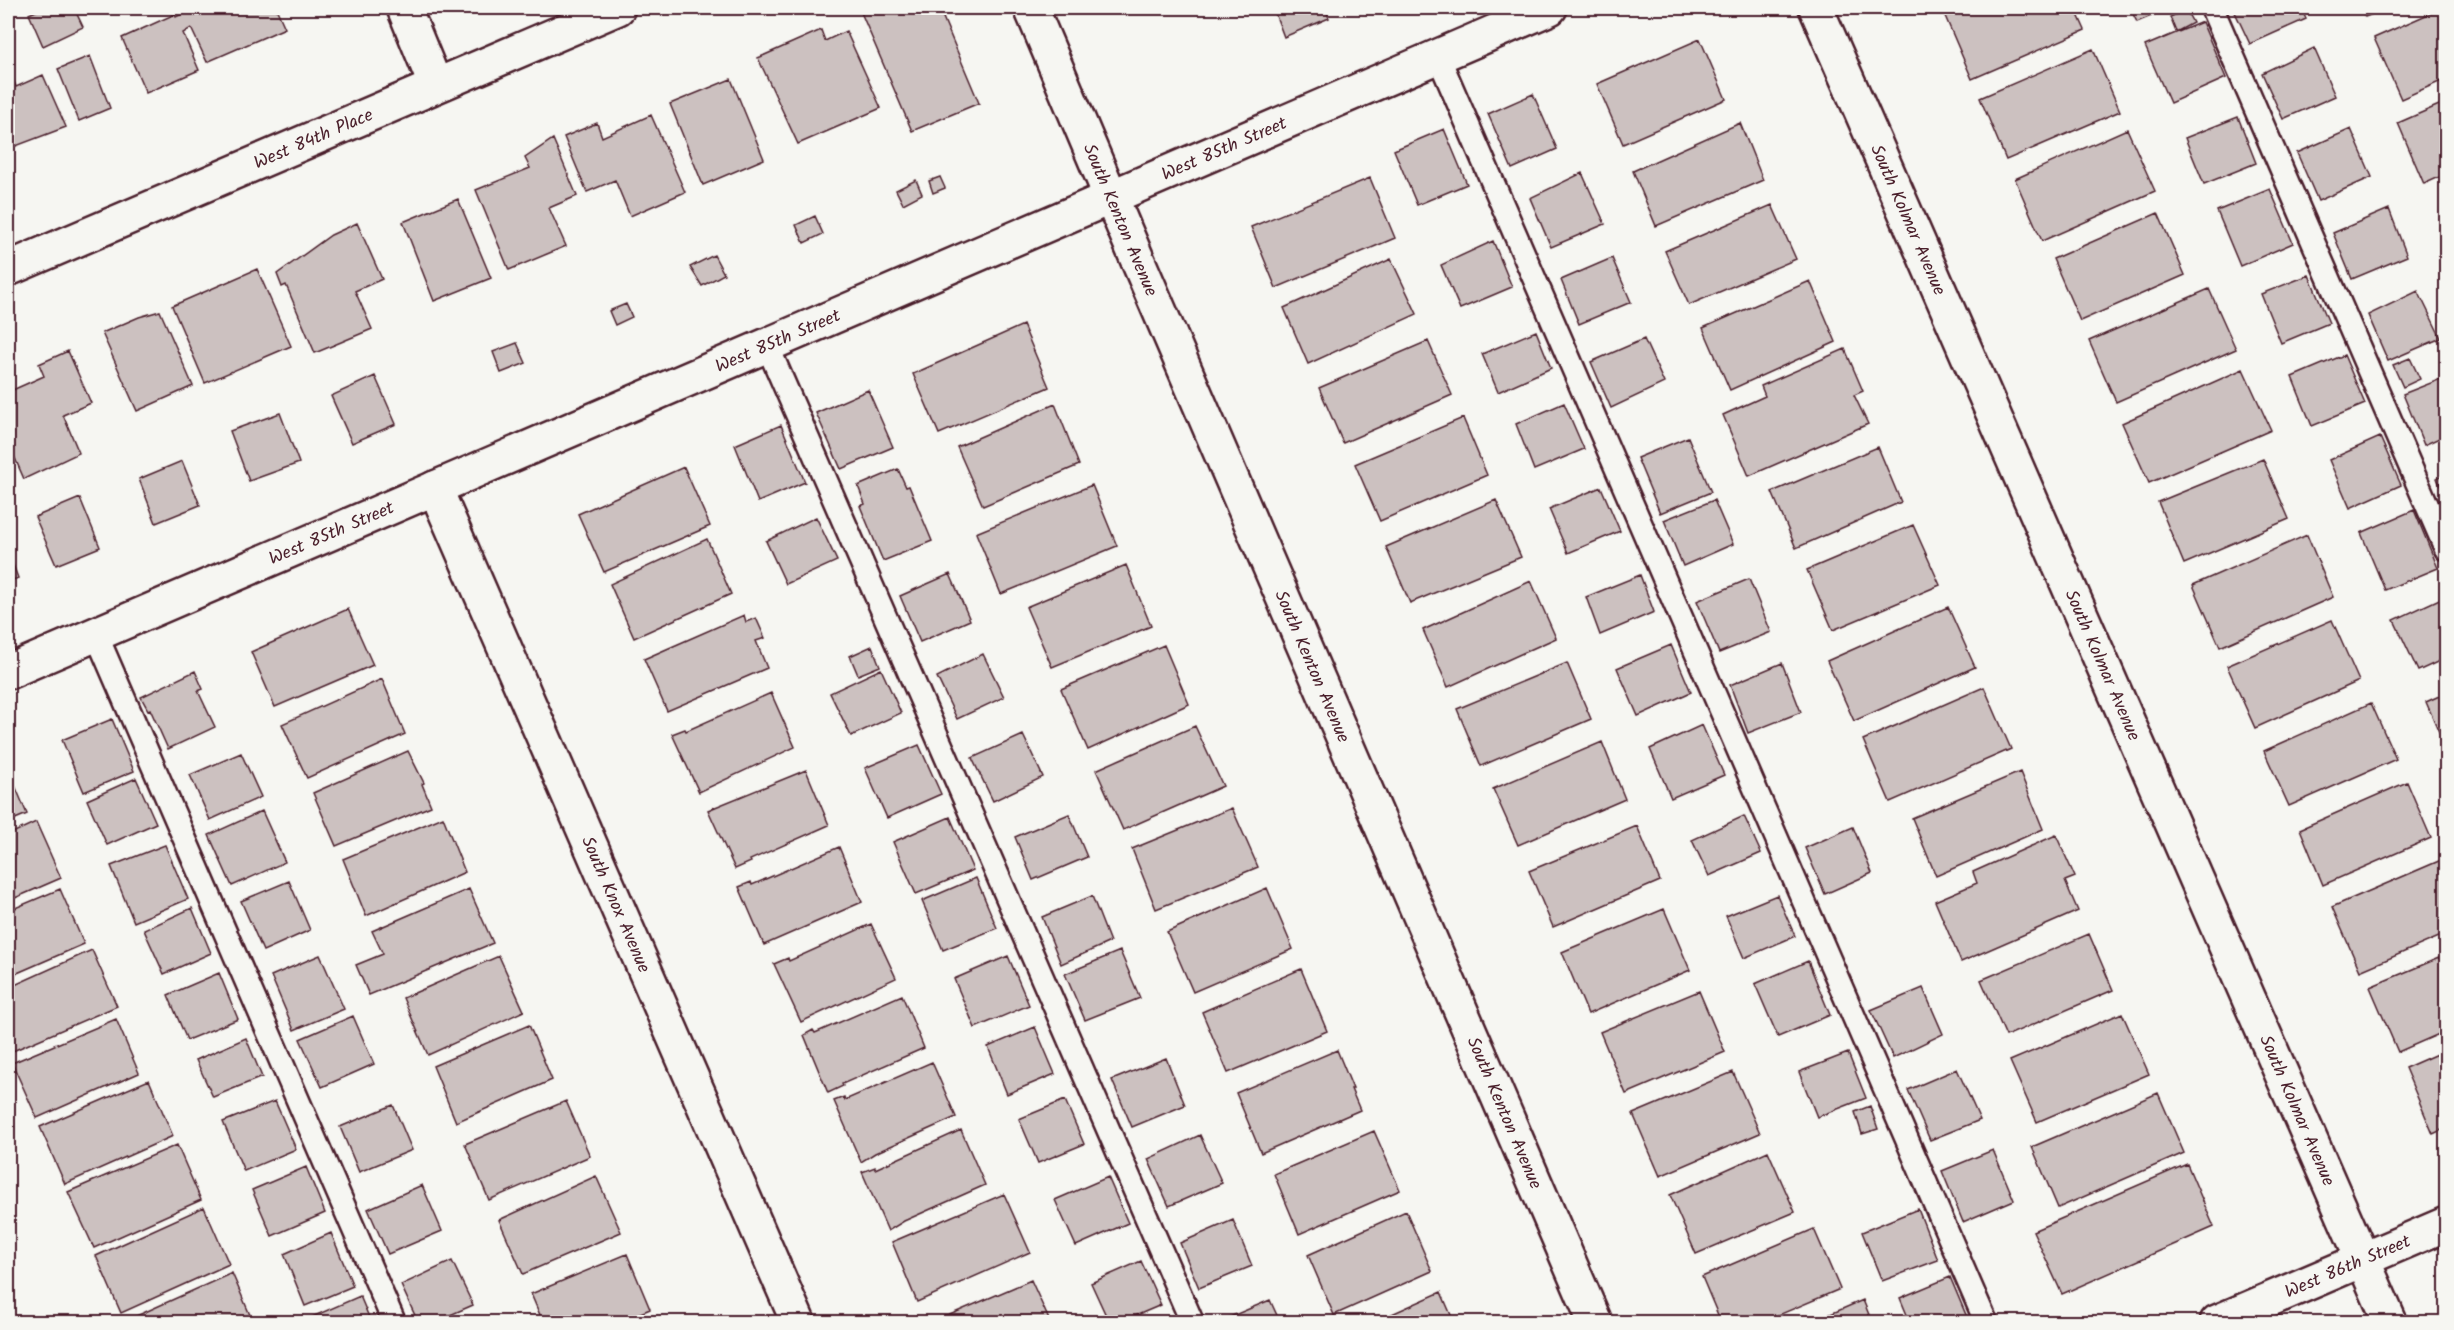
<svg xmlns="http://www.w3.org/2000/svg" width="2454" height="1330" font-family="Kalam,sans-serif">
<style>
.building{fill:#ccc1c0;stroke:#4a1f2b;stroke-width:1.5}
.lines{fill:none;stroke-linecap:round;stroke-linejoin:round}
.lane-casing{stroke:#4a1f2b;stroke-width:27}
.street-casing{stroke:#4a1f2b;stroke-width:38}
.lane{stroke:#f6f6f2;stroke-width:22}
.street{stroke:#f6f6f2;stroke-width:33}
.labels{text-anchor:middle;stroke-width:4.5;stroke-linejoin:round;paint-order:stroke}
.street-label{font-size:18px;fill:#4a1f2b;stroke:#f6f6f2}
</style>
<rect width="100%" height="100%" fill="#f6f6f2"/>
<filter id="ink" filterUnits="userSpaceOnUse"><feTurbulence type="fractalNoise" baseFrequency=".0167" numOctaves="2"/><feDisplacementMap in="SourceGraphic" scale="12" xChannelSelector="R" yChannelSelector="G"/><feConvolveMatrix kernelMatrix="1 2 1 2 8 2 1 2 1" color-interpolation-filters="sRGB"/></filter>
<g filter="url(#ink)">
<!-- building -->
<path class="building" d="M43 8H74L83 27 43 46 29 14Z
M184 8H276L285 28 207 62 191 28 183 33 199 70 146 93 122 38 175 14 176 17 186 12Z
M867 8H939L979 103 912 131 860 10Z
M1273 8H1325L1329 18 1284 37Z
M1965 8H2075L2085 30 1972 79 1945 16Z
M2130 8H2170L2137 22Z
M2233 8H2301L2306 19 2250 44Z
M2361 8H2388L2365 17Z
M2442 8H2446V79L2401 99 2374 38Z
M2186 10 2193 23 2176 32 2170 17Z
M2202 22 2226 78 2170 103 2145 46Z
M821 30 825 41 846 31 881 108 798 144 758 58Z
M1700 39 1726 99 1623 144 1597 84Z
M2314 48 2335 96 2283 119 2262 73Z
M2093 49 2120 111 2006 160 1980 98Z
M90 56 110 108 79 121 58 69Z
M43 75 66 127 8 149V81L13 79 16 87Z
M731 79 764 159 703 185 670 104Z
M1533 94 1557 149 1512 169 1488 114Z
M2446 102V174L2424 184 2398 123Z
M651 115 685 192 630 216 615 180 587 192 564 137 597 123 602 137Z
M2238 117 2256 163 2204 184 2185 138Z
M1740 123 1763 180 1656 226 1633 171Z
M1444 129 1467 184 1417 205 1394 150Z
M2127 129 2155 191 2042 241 2015 179Z
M2351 129 2372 177 2318 201 2297 153Z
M553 139 577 196 549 208 566 246 509 270 476 190 530 168 525 158Z
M1582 173 1605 224 1551 247 1530 198Z
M940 177 945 188 933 193 929 181Z
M1370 178 1395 238 1276 288 1251 227Z
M916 180 922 194 903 204 896 190Z
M2270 189 2293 243 2240 266 2217 211Z
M458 199 491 278 434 301 403 222Z
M1772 205 1796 259 1689 305 1665 251Z
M2389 209 2407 256 2352 279 2333 233Z
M2158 213 2185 275 2080 321 2053 259Z
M815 216 823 234 804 243 796 225Z
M357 223 382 279 355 291 372 329 315 353 286 285 282 287 277 274 331 235Z
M1493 241 1512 287 1460 309 1441 265Z
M714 255 724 274 702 286 690 267Z
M1612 258 1631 302 1579 324 1561 280Z
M1391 259 1417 314 1308 364 1284 308Z
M257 269 291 346 205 383 172 306Z
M2309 275 2329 323 2281 343 2261 294Z
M1810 281 1836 342 1730 390 1703 328Z
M2209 289 2236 349 2116 402 2089 341Z
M2418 291 2441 338 2388 361 2368 315Z
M626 304 632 317 615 325 609 311Z
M160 311 193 386 137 411 102 333 139 317Z
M1023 325 1049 387 939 434 913 374Z
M1536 331 1551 368 1498 392 1482 354Z
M1644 339 1664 383 1611 408 1591 362Z
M1428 341 1452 395 1343 443 1319 388Z
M517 343 526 363 501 373 493 352Z
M1845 349 1863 391 1854 395 1868 424 1749 476 1723 415 1765 396 1761 386Z
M68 351 91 403 63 415 79 453 24 479 8 442V392L44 376 39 364Z
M2344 355 2365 404 2312 426 2292 377Z
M2410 358 2420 379 2403 387 2393 365Z
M2243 369 2271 430 2149 483 2122 423Z
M375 376 396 424 352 443 331 396Z
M2446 377V435L2424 445 2403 394Z
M868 390 893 447 841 469 816 413Z
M1564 403 1584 449 1534 470 1516 424Z
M1055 404 1079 465 983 506 957 447Z
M280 413 299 463 249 481 230 431Z
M1463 418 1487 475 1380 521 1355 464Z
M781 425 805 482 758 502 735 445Z
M1688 437 1711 492 1660 513 1637 458Z
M2380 437 2401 485 2350 508 2329 460Z
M1878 447 1901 502 1796 548 1772 492Z
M2263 459 2289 519 2184 564 2158 502Z
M182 461 200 505 156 523 139 479Z
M684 467 710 526 604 572 578 514Z
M898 469 906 487 909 486 932 541 883 561 860 506 865 504 858 486Z
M2446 473V500L2437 478Z
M1092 485 1117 546 1001 594 976 533Z
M1601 487 1620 531 1568 553 1549 509Z
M80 498 100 547 56 565 35 517Z
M1496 500 1521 557 1410 603 1386 547Z
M1714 500 1733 544 1683 566 1664 520Z
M2414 510 2438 568 2385 590 2361 533Z
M816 517 837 561 786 584 766 541Z
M1913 525 1940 585 1833 630 1807 570Z
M2307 535 2333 597 2220 647 2193 585Z
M707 539 731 594 634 638 610 584Z
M8 551 18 578 8 582Z
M1126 565 1151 626 1052 667 1026 607Z
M950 574 970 620 920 642 900 596Z
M1640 575 1654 612 1600 635 1586 597Z
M1749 579 1771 632 1719 653 1697 601Z
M1531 581 1556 638 1448 687 1423 630Z
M2446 596V658L2418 671 2394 620Z
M1948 607 1975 667 1854 721 1827 661Z
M348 609 373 665 275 707 251 652Z
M744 615 746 622 756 618 765 638 756 641 767 668 667 711 644 659Z
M2332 620 2359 681 2255 728 2227 666Z
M1164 645 1189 704 1088 750 1061 689Z
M1671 645 1691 692 1638 716 1617 668Z
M872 646 880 666 858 675 850 656Z
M983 654 1004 697 957 719 937 677Z
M1567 663 1591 719 1481 766 1457 709Z
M1782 663 1801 712 1748 733 1730 685Z
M881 669 901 713 851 736 830 693Z
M195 671 203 689 198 691 215 727 168 749 150 709 148 710 141 697Z
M382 679 405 734 307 778 282 724Z
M1984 687 2011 749 1890 802 1863 740Z
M771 693 795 747 699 792 672 734 685 729 686 731Z
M2446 693V748L2426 702Z
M2371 703 2396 759 2289 806 2264 751Z
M112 719 134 771 84 792 62 740Z
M1702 725 1724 775 1671 798 1650 749Z
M1195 726 1223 786 1123 830 1096 770Z
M1023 735 1043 777 993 801 972 758Z
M1602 742 1625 799 1518 845 1493 789Z
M919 745 941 794 887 818 865 768Z
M408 751 424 783 422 784 431 806 336 846 313 793Z
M241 753 261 797 210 820 190 775Z
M8 769 27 814 8 822Z
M806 770 829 825 750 860 751 862 735 869 708 810Z
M2020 772 2043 829 1936 876 1912 818Z
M136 778 156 823 107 845 87 800Z
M2407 782 2431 838 2323 885 2300 829Z
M1232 808 1258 867 1156 909 1132 849Z
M262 811 285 862 232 886 209 835Z
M1069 814 1087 857 1033 880 1015 837Z
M1744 816 1761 853 1709 876 1692 840Z
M443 817 465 872 366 916 343 859Z
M950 817 973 870 916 894 893 842Z
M36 822 61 878 8 901V835Z
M1637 826 1660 881 1553 927 1529 871Z
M1853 827 1872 873 1825 894 1805 848Z
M2056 835 2075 877 2065 881 2078 911 1961 962 1935 901 1977 883 1973 872Z
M165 845 188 899 134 922 111 866Z
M839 847 862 902 764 945 739 887 751 882 752 885Z
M2446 858V934L2360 971 2332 907Z
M976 878 997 928 943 950 922 901Z
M289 881 310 930 263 951 241 901Z
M1267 888 1293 949 1193 992 1167 932Z
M60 889 84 944 8 977V911Z
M469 889 493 943 369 995 356 965 383 954 372 931Z
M1777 895 1795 936 1744 958 1726 916Z
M1092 896 1110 942 1061 964 1042 917Z
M192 908 211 953 164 974 144 930Z
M1664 909 1690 970 1588 1014 1562 952Z
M871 924 896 978 801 1022 774 964 788 958 789 961Z
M2089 934 2113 990 2006 1036 1981 980Z
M92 950 117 1006 8 1053V988Z
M1120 951 1140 998 1085 1020 1065 974Z
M320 955 344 1009 294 1030 271 976Z
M2446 955V1031L2398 1052 2370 987Z
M499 956 524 1011 428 1055 403 998Z
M1008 956 1029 1005 975 1028 954 979Z
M1808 961 1830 1015 1778 1037 1755 984Z
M1301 969 1327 1031 1228 1073 1202 1012Z
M219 973 238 1019 187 1040 168 995Z
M1923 988 1943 1034 1893 1058 1871 1010Z
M1699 991 1725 1052 1626 1094 1600 1032Z
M902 995 924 1048 842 1084 843 1086 828 1093 804 1035 813 1030 815 1033Z
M2122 1013 2149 1074 2037 1122 2010 1061Z
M353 1016 374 1064 322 1087 300 1039Z
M116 1019 139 1073 37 1118 12 1063Z
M529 1025 552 1080 456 1122 433 1066Z
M1035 1027 1055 1074 1007 1094 988 1047Z
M246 1038 262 1077 213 1097 196 1060Z
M1337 1050 1353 1089H1351L1360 1110 1261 1153 1236 1093Z
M2446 1050V1128L2433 1134 2405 1068Z
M1848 1053 1866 1098 1817 1117 1799 1072Z
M1166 1058 1185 1105 1132 1127 1112 1080Z
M932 1062 956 1117 875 1153 861 1162 834 1101 844 1097 845 1100Z
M1957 1069 1980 1120 1930 1140 1908 1090Z
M1733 1072 1760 1133 1660 1176 1633 1114Z
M149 1080 173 1136 65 1184 40 1127Z
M2158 1093 2184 1153 2058 1208 2032 1147Z
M1065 1100 1084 1144 1038 1163 1019 1119Z
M275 1101 296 1149 244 1171 223 1122Z
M566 1101 590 1156 489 1200 465 1144Z
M393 1105 412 1150 359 1172 340 1127Z
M1870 1106 1878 1129 1862 1134 1855 1112Z
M961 1130 985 1185 904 1221 888 1231 862 1172 875 1167V1169Z
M1374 1131 1400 1190 1299 1234 1274 1174Z
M1200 1135 1222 1183 1169 1206 1148 1159Z
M177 1145 201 1200 94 1248 68 1192Z
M1993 1150 2014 1200 1963 1222 1942 1171Z
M1768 1151 1795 1212 1696 1254 1670 1195Z
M2187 1164 2214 1227 2062 1294 2033 1231Z
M306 1167 325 1213 272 1236 252 1190Z
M596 1176 621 1232 523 1274 499 1220Z
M1108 1177 1128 1223 1076 1246 1055 1200Z
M422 1185 442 1231 388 1254 368 1209Z
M1004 1194 1030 1252 917 1302 892 1242Z
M204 1207 229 1264 121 1313 96 1256Z
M1918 1209 1938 1260 1882 1281 1862 1232Z
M1406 1211 1432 1271 1334 1315 1308 1255Z
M1233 1220 1252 1266 1199 1288 1180 1243Z
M1814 1229 1840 1289 1762 1322H1721L1702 1277Z
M331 1233 353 1286 305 1306 284 1254Z
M627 1254 650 1309 619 1322H543L531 1294Z
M452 1261 473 1305 434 1322H418L401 1285Z
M1141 1261 1161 1305 1121 1322H1109L1091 1283Z
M232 1273 253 1322H123Z
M1950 1277 1969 1322H1910L1900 1298Z
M1031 1280 1050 1322H925L937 1318 938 1320Z
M1441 1292 1454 1322H1374Z
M360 1296 371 1322H306L305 1320Z
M1270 1300 1280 1322H1218Z
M1863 1300 1872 1322H1812Z"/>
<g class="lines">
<!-- lane casing -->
<g class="lane-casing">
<path id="lane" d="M2212 8 2446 549
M1438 56 1986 1322
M767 345 1192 1322
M96 634 394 1322"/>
</g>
<!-- street casing -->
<g class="street-casing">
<g id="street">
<path d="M404 8 435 84"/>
<path id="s1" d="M1031 8 1135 254 1595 1322"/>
<path id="s2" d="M1816 8 2390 1322"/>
<path id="s3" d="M8 269 618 8"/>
<path id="s4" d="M435 488 798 1322"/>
<path id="s5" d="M8 672 1550 8"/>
<path id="s6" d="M2217 1322 2446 1224"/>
</g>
</g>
<!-- lane -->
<use href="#lane" class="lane"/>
<!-- street -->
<use href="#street" class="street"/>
</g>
</g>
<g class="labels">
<!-- street labels -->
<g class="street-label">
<text dy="6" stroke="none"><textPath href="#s3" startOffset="332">West 84th Place</textPath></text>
<text dy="6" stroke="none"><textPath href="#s5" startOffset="1324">West 85th Street</textPath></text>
<text dy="6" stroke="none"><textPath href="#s1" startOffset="230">South Kenton Avenue</textPath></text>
<text dy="6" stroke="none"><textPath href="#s2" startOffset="231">South Kolmar Avenue</textPath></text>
<text dy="6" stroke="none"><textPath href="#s5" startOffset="838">West 85th Street</textPath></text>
<text dy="6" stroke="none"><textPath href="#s5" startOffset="352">West 85th Street</textPath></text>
<text dy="6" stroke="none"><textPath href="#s2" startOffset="717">South Kolmar Avenue</textPath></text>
<text dy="6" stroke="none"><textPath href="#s1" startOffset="716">South Kenton Avenue</textPath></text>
<text dy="6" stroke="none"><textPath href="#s4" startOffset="454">South Knox Avenue</textPath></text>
<text dy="6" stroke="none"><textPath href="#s2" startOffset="1203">South Kolmar Avenue</textPath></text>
<text dy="6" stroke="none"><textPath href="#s1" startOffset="1202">South Kenton Avenue</textPath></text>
<text dy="6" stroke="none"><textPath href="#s6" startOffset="142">West 86th Street</textPath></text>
</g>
</g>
<!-- margin -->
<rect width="2454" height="1330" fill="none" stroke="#f6f6f2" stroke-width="30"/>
<rect x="15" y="15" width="2424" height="1300" fill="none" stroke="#4a1f2b" stroke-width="2" filter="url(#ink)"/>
</svg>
